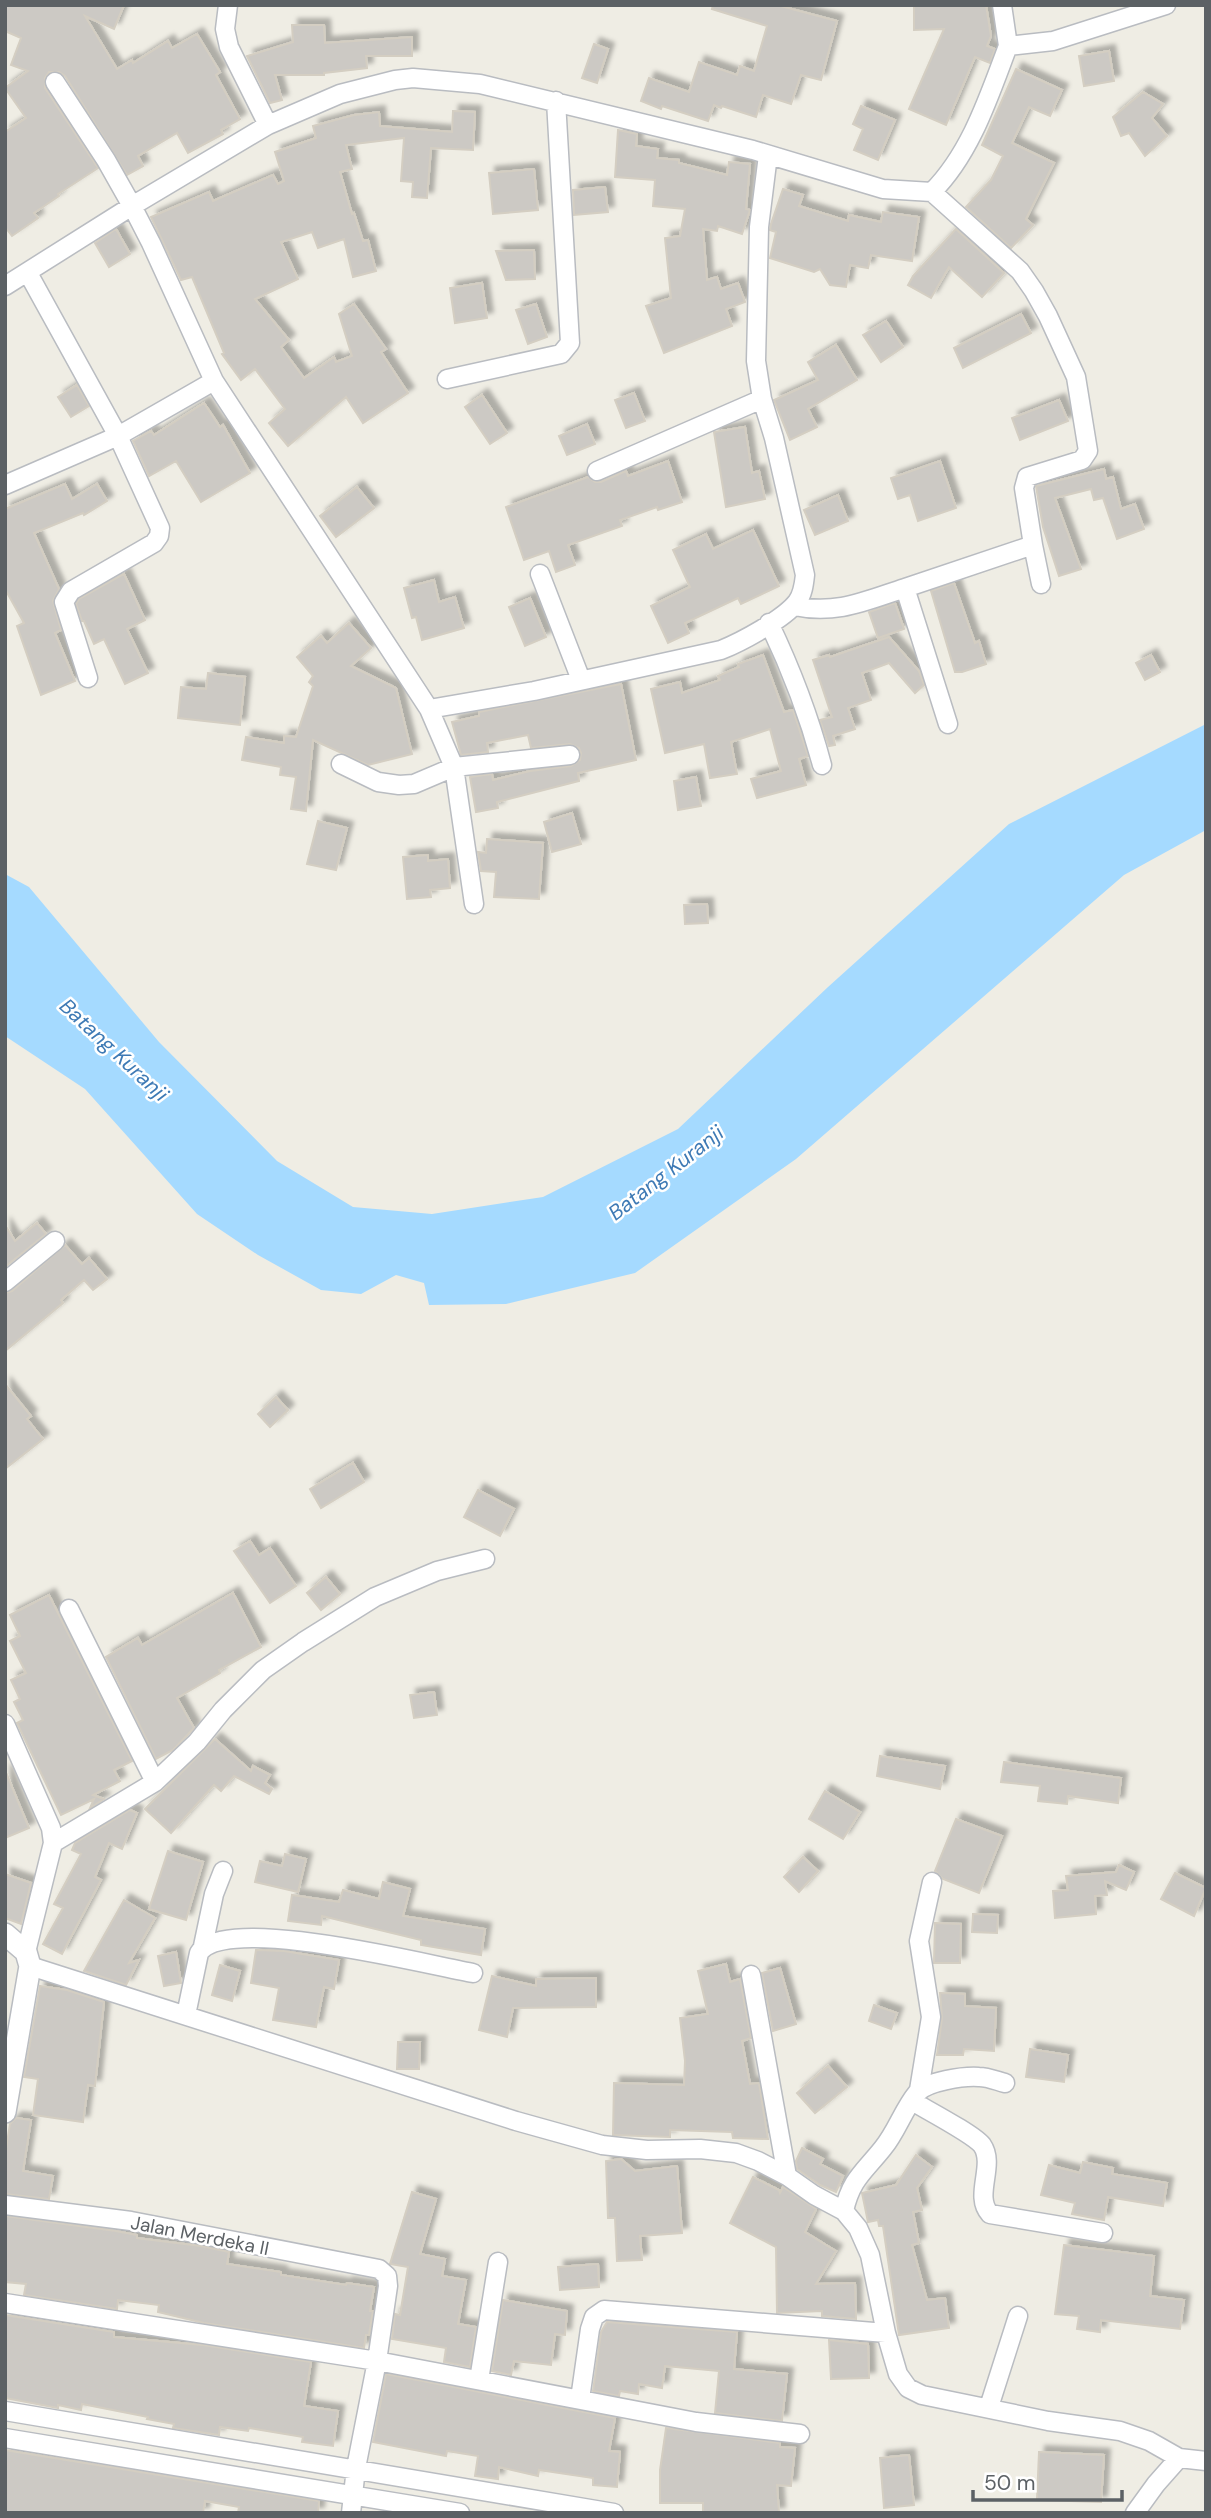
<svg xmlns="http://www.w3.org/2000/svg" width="1211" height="2518" font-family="'DM Sans',sans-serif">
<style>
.water{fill:#a5daff}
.building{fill:#ccc9c4;stroke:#d4cec2;stroke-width:2;filter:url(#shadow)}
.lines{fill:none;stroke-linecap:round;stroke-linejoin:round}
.minor-casing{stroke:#b9bcc1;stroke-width:21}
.tertiary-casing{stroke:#b9bcc1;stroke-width:24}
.minor{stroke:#fff;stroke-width:18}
.tertiary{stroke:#fff;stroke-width:21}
.labels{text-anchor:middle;stroke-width:5;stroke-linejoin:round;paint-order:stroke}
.street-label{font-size:19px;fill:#5c6165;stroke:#fff}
.water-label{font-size:21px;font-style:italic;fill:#3e7ab5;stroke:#fff}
</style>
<defs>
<filter id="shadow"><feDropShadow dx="6" dy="-6" stdDeviation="2" flood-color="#0004"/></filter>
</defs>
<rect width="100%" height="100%" fill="#efede4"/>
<!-- water -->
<path class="water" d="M1206 724V830L1124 875 796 1159 635 1273 506 1304 429 1305 424 1283 396 1275 361 1294 321 1290 258 1255 197 1214 85 1089 5 1036V874L29 887 159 1042 277 1161 353 1207 432 1214 543 1197 678 1129 828 987 1009 824Z"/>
<!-- building -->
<path class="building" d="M5 5H124L114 29 85 16 117 69 132 60 133 63 168 41 172 48 197 34 220 72 216 75 240 119 221 130 223 134 188 153 177 133 138 156 143 166 127 175 65 76 59 72H49L45 78V88L98 168 58 194 59 196 34 213 38 218 12 236 5 227V132L26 118 5 88 28 71 11 65 21 38 5 31Z
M713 5H777L837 21 821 80 801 75 791 104 763 95 756 117 722 106 721 108 714 105 708 121 662 106 661 109 641 101 649 78 689 92 699 62 737 75 740 66 754 71 767 26 712 9Z
M914 5H986L991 36 987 46 995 49 990 63 975 57 946 125 909 109 944 29 914 30Z
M292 25H324L325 43 412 37V56H366L367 68 324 73V75H275L282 100 270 103 247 56 293 42Z
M594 44 608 49 597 83 582 78Z
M1109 51 1114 81 1084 86 1079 56Z
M1016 69 1062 90 1050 116 1029 107 1012 143 1054 163 1026 219 1033 225 1011 248 966 207 991 180 1003 156 982 145Z
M1143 92 1163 104 1152 118 1167 136 1145 156 1129 133 1121 136 1113 117Z
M861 106 895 120 878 160 854 150 863 129 853 124Z
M453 111 475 112 473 150 431 148 427 198 412 197 413 182 401 181 404 138 346 145 352 169 340 172 352 214 354 213 363 241 368 240 376 271 353 277 344 239 318 248 312 232 281 242 298 279 255 299 289 340 281 347 304 378 334 357 336 362 352 356 339 314 354 304 386 349 381 352 408 393 363 423 346 397 288 446 269 423 285 409 255 369 241 380 222 354 224 353 192 277 181 280 151 217 209 192 213 201 273 175 278 184 284 181 275 152 316 138 313 126 354 115 379 112 380 126 452 132Z
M618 130 637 134 636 146 658 149 657 158 679 160V163L727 175 729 162 750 164 746 209 750 210 742 234 718 226 717 231 703 229 707 280 717 277 721 289 738 283 745 302 726 309 732 326 664 353 646 306 671 298 665 238 680 236 685 209 653 206 655 180 615 177Z
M534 169 538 210 493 214 489 173Z
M605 187 608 212 574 215 573 190Z
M783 189 803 195 799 206 848 221 849 215 881 222 883 212 919 217 912 261 871 255 868 268 850 265 846 287 830 285 820 269 814 272 770 258 776 232 770 230 771 224Z
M116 229 130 254 109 267 95 243Z
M956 229 1004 273 982 297 949 267 931 298 908 285 913 276Z
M534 250 535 279 506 280 496 251Z
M482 283 487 318 455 323 450 288Z
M536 304 547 337 528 344 516 310Z
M1021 314 1031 333 963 368 954 348Z
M886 321 903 347 881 362 863 335Z
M836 345 857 380 808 409 817 427 790 440 774 400 818 380 808 362Z
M77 385 89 406 71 417 58 397Z
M634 393 645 421 626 428 615 400Z
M482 395 507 433 490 444 465 407Z
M1059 400 1068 421 1020 440 1012 418Z
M204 403 220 427 223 425 250 473 201 502 176 461 149 476 133 441 151 431 154 435Z
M587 424 595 444 567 455 559 436Z
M745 427 752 473 759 471 765 499 726 507 714 432Z
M668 461 682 502 658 510 657 507 620 520 622 526 568 545 575 565 556 572 549 551 524 560 506 507 588 477 595 482H601L626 471 628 476Z
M940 461 956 508 918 521 910 495 898 499 891 478Z
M1104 469 1106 479 1113 477 1121 509 1135 504 1144 529 1117 539 1103 498 1094 500 1091 489 1055 498 1081 569 1059 576 1043 527 1036 486Z
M65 484 72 499 97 484 107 501 84 515 83 513 34 533 59 589 53 601 61 630 55 633 75 681 41 695 17 626 24 623 5 589V509Z
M357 487 374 508 336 537 320 516Z
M838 495 848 521 815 535 804 510Z
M753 530 779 586 741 604 738 598 685 623 689 633 668 643 651 606 690 587 673 550 706 534 713 549Z
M124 574 145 620 127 629 148 673 125 684 104 639 94 644 84 621H82L76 604 79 599Z
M434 580 439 602 455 597 464 628 422 640 416 617 412 618 404 588Z
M954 583 975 643 979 641 986 664 962 672H955L931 591Z
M530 598 546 637 525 646 509 607Z
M895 603 904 629 878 638 869 612Z
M349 623 371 648 351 666 396 688 412 754 368 765 313 740 306 811 291 809 296 777 280 775 281 767 242 760 246 737 284 743V736L296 737 313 686 309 682 313 676 297 657 321 636 327 643Z
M889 637 919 671 924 685 915 693 889 663 862 673 871 700 848 708 855 729 833 736 835 745 829 746 820 720 832 717 813 660 829 655 830 657Z
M763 655 784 712 793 710 808 756 799 759 806 785 757 798 751 779 781 771 770 729 731 742 737 774 710 778 704 744 665 753 651 689 680 682 682 693 720 680 718 676 739 667 738 664Z
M1151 655 1160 672 1145 680 1136 663Z
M208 673 245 677 240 725 178 718 181 687 206 689Z
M621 684 636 760 578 773 579 781 497 802 498 808 476 812 470 777 492 774 493 780 530 771 571 766 580 760 581 753 579 748 570 744 531 748 528 735 487 743 488 752 461 755 452 722 479 716V712Z
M696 777 701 806 678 810 674 781Z
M572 813 581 844 552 852 544 822Z
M318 821 347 828 336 870 307 864Z
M487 839 543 843 539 899 494 897 496 872 481 871 478 852 486 853Z
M428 855V861L448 859 450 888 430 890 431 897 407 899 403 857Z
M707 904 708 923 685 924 684 905Z
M37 1223 46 1234 5 1267V1225L15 1241Z
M65 1245 82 1264 89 1258 107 1279 93 1290 84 1280 61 1300 63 1303 5 1351V1293L12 1291Z
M5 1384 31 1416 27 1419 43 1439 5 1469Z
M276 1397 288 1410 270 1427 258 1414Z
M353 1463 364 1482 321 1508 310 1489Z
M478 1490 514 1509 500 1536 464 1517Z
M250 1541 259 1555 270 1548 296 1586 270 1603 234 1551Z
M326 1577 340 1594 321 1610 307 1593Z
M233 1593 261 1647 219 1670 220 1673 177 1698 194 1728 173 1750 156 1759 106 1657 138 1638 142 1645Z
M49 1595 132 1761 114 1770 120 1781 93 1795 104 1799 90 1808 94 1799 61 1815 17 1723 23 1720 14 1702 20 1699 11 1680 26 1673 10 1641 20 1636 10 1615Z
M434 1692 437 1715 414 1718 410 1695Z
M215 1739 251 1771 253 1766 270 1775 265 1783 272 1789 269 1794 234 1776 221 1791 214 1785 171 1833 145 1809Z
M880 1756 945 1766 940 1789 877 1776Z
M1004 1762 1121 1778 1118 1803 1068 1796 1067 1804 1038 1801 1040 1786 1001 1782Z
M5 1770 29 1828 5 1838Z
M825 1791 860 1812 843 1839 809 1819Z
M130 1810 137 1813 122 1849 109 1843 95 1877 101 1880 62 1954 43 1944 63 1908 54 1904 81 1854 72 1850 75 1843Z
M956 1819 1002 1836 979 1893 943 1879 935 1871Z
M168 1851 203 1862 186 1920 149 1909Z
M285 1854 306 1859 298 1892 255 1882 260 1861 282 1866Z
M803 1857 818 1871 799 1892 784 1877Z
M1119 1865 1134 1872 1126 1890 1105 1881 1107 1895 1095 1896 1096 1914 1055 1918 1053 1891 1068 1890 1066 1876 1116 1872Z
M1175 1873 1206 1888 1194 1916 1161 1899Z
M5 1874 31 1883 21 1924 5 1918Z
M383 1882 410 1889 403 1916 485 1929 481 1955 421 1945V1940L322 1916 321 1925 288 1921 292 1895 339 1902 343 1890 379 1899Z
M124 1900 155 1918 129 1963 139 1960 126 1985 84 1971Z
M973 1914 998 1915 997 1933 972 1932Z
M935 1923 961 1924 960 1963H934Z
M256 1950 284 1951 339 1960 334 1989 324 1987 316 2027 273 2020 279 1988 251 1983Z
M176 1952 181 1983 164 1986 158 1956Z
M726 1964 730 1982 740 1979 751 2038 742 2041 750 2084 759 2083 768 2139 733 2138 732 2132 670 2130V2137L613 2135 614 2083 684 2085 685 2061 680 2018 708 2014 698 1971Z
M220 1965 240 1971 232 2001 212 1995Z
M780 1968 796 2024 773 2031 762 1973Z
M492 1976 536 1986V1979L596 1978V2007L513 2008 507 2037 479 2030Z
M40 1986 67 1990 104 2002 95 2086 88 2085 83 2122 33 2115 38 2079 24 2077Z
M940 1993 965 1994V2006L996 2008 994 2051 964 2049 963 2055H937L942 2018Z
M874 2005 897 2013 891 2029 869 2021Z
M398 2042H420L419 2069H397Z
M1030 2049 1068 2055 1064 2082 1026 2077Z
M828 2066 847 2087 815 2113 797 2093Z
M16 2118 31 2120 23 2171 53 2176 49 2199 5 2194V2155L10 2124Z
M802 2148 823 2159 820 2164 843 2176 836 2192 820 2185 797 2169 796 2161Z
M916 2155 932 2167 917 2188 922 2210 913 2212 919 2243 912 2245 927 2300 945 2298 949 2328 899 2335 883 2226H879L878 2220 868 2222 862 2193 896 2185Z
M621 2159 635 2171 677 2166 682 2233 640 2236 642 2260 617 2261 615 2218H608L606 2161Z
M1083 2162 1113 2168 1112 2174 1167 2183 1163 2206 1108 2197 1104 2220 1072 2214 1075 2203 1041 2195 1049 2165 1080 2173Z
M753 2177 779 2190 780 2193 783 2187 816 2209 805 2232 836 2251 816 2284 855 2283 856 2319 822 2316V2311L777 2313 776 2247 730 2223Z
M412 2192 436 2199 420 2254 445 2259 442 2276 466 2280 458 2324 476 2327 470 2367 444 2362 446 2348 392 2339 395 2314 400 2315 408 2267 390 2264Z
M5 2216 116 2231 137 2235V2238L201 2246 229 2252 227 2264 281 2272V2275L346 2285 347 2283 374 2287 370 2311H373L369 2335H366L364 2348 204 2323 158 2312 159 2305 118 2300 117 2309 24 2295 26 2284 5 2282Z
M1064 2245 1154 2256 1150 2296 1184 2300 1180 2329 1101 2320 1100 2332 1077 2329 1079 2316 1055 2314Z
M598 2264 599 2287 560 2290 558 2267Z
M503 2300 567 2311 565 2335 555 2334 551 2365 514 2361 511 2375 492 2371Z
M5 2315 114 2332V2337L203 2345 311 2362 304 2406 338 2411 333 2446 302 2442 303 2437 249 2428 248 2431 220 2427 219 2435 173 2428 174 2424 147 2419 148 2417 82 2404 81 2410 58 2405V2408L5 2398Z
M607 2322 737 2332 734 2369 787 2374 782 2421 715 2413 719 2371 665 2366 662 2388 639 2384 638 2394 620 2391 619 2396 593 2391 601 2332Z
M829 2340 868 2344 869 2378 831 2379Z
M386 2374 615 2418 609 2451 620 2452 617 2487 593 2485V2478L539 2470 538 2476 499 2467 498 2479 475 2476 478 2456 447 2451 446 2456 373 2442Z
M666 2428 780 2443V2447L795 2448 791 2486 777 2485 779 2513H703V2503H660V2470Z
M5 2450 319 2501 318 2513H238L239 2507 205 2501 203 2513H5Z
M1039 2452 1104 2455 1101 2502 1037 2500Z
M909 2455 914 2505 884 2508 880 2458Z"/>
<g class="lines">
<!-- minor casing -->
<g class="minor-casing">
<path id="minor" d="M228 5 225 29 229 47 268 125
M1002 5 1008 46
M55 82 106 160 132 206 151 243 214 381 429 709 454 767 474 904
M932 192 1020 271 1034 291 1048 316 1076 377 1088 451 1082 460 1027 477 1024 488 1033 545 905 588 948 724
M28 273 118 436 160 528 159 536 154 543 71 591 64 602 88 678
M5 286 132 206 268 125 340 94 395 80 413 78 480 84 753 150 883 189 932 192C971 153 989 96 1008 46L1053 41 1166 5
M447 379 561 354 570 343 556 101
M597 471 762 399
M5 485 118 436 214 381
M1033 545 1041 584
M540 574 581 680
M794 606C836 615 865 601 905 588
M769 623C791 669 809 716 822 765
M429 709 534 691 721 650C741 642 784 619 797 602 803 594 804 584 805 575L774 438 762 399 756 361 759 227 768 155
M341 764 378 782 399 785 414 784 454 767 570 755
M5 1282 55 1241
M69 1609 155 1782
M5 1724 51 1828 53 1843 26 1952
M53 1843 155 1782 197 1742 223 1710 263 1670 303 1642 375 1597 437 1571 485 1559
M203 1946 214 1894 223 1871
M30 1966 516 2121 602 2145 647 2150 700 2149 736 2153 758 2161 787 2176 814 2195 844 2211 858 2228 870 2255 886 2333 898 2374 908 2388 922 2395 1048 2421 1120 2431 1149 2441 1179 2458 1206 2461
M751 1975 787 2176
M186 2015 199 1953C224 1913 428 1965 473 1973
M919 2090 931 2017 919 1941 932 1882
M912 2101C927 2110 973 2134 982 2145 996 2165 973 2196 990 2214L1103 2233
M5 2205 131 2221 379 2269 387 2276 388 2286 377 2361 356 2468 351 2513
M844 2211C851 2179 864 2172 883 2148 897 2131 903 2110 917 2093 927 2081 964 2076 979 2077 988 2077 997 2081 1005 2083
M5 2303 377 2361 696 2422 800 2434
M479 2380 498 2262
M580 2399 590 2329 594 2317 604 2310 886 2333
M989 2407 1018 2316
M5 2411 614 2513
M5 2438 460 2513
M1135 2513 1156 2484 1179 2458"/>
</g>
<!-- tertiary casing -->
<g class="tertiary-casing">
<path id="tertiary" d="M5 1934 26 1952 30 1966 5 2112"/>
</g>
<!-- minor -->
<use href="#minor" class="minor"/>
<!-- tertiary -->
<use href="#tertiary" class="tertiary"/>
</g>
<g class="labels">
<!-- street labels -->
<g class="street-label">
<text transform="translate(200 2235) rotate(11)" y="7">Jalan Merdeka II</text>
</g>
<!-- water labels -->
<g class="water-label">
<text transform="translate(114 1050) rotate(43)" y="7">Batang Kuranji</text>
<text transform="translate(666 1173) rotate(-38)" y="7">Batang Kuranji</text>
</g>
</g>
<!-- border -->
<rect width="1211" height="2518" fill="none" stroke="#5c6165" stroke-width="14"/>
<!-- scale -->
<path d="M973 2490v10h149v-10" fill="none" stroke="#5c6165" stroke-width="3.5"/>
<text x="984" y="2490" font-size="21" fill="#5c6165" stroke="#ffffff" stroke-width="5" paint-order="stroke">50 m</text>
</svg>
